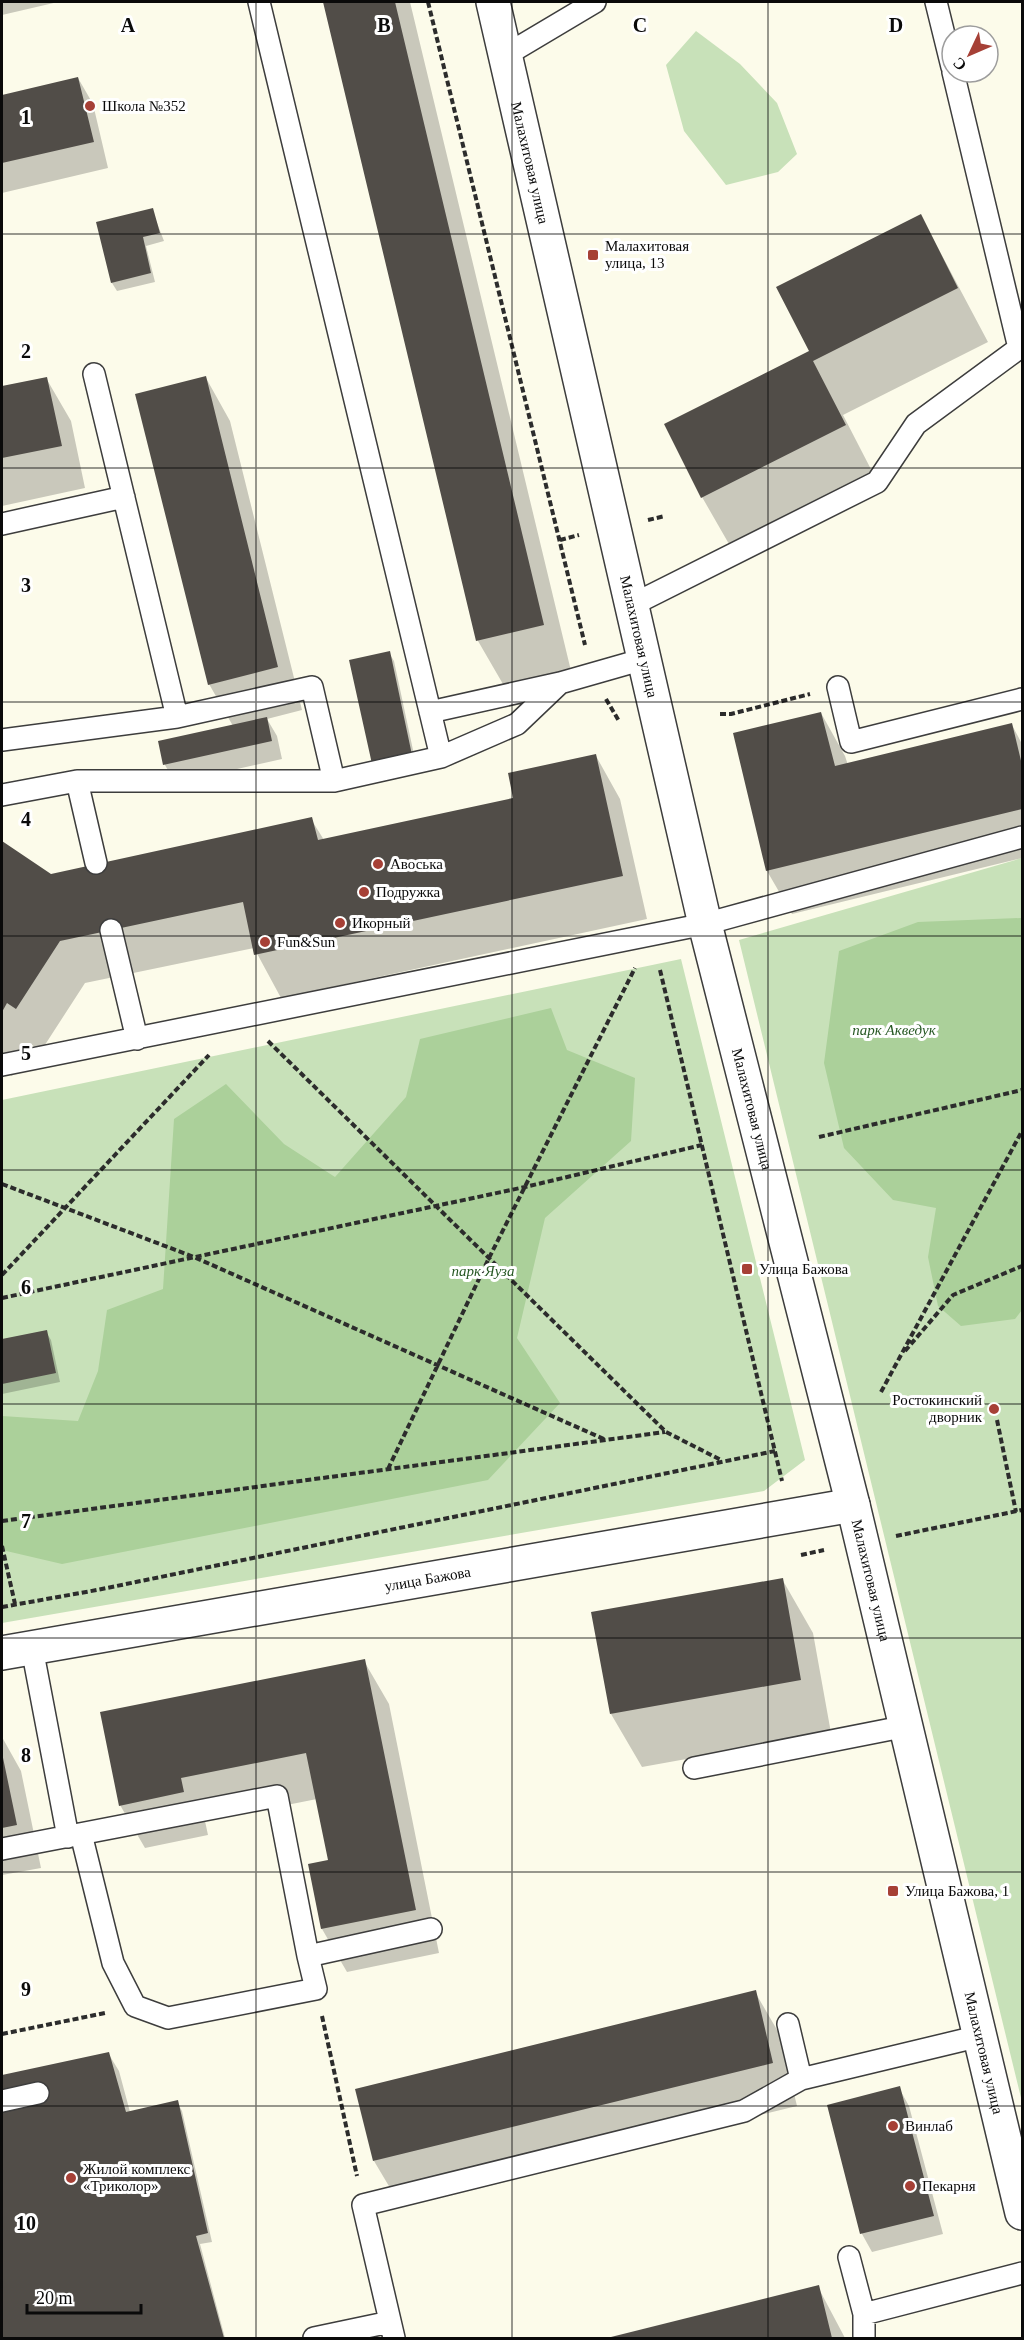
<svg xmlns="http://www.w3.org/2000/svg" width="1024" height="2340" font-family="'Times New Roman',serif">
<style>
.green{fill:#c8e1b9}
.forest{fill:#abd09a}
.shadow{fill:#0003}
.building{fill:#514d48}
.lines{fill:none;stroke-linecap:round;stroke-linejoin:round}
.service-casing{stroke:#3d3d3d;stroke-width:24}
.tertiary-casing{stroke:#3d3d3d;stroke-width:36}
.path{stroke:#2c2c2c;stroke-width:4;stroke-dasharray:6 3;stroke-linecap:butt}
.service{stroke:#fff;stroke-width:21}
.tertiary{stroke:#fff;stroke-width:33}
.grid{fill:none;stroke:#0a0a0a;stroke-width:1.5;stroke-opacity:0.55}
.poi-dot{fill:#a64036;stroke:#fff;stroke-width:2}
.labels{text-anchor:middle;stroke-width:6;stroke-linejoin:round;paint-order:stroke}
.poi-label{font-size:15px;fill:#0a0a0a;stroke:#fff;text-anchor:start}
.street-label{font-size:15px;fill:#0a0a0a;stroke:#fff}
.park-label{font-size:15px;font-style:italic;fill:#275824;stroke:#fff}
.grid-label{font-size:20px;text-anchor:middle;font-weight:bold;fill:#0a0a0a;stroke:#fff;stroke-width:6;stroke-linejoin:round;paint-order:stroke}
</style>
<rect width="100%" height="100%" fill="#fcfbea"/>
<!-- green -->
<path class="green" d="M696 31 740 64 777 103 797 154 778 172 726 185 684 131 666 65Z
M1022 858V2102L739 940Z
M681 959 805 1460 764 1491 2 1623V1100Z"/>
<!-- forest -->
<path class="forest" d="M1021 918 1022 1310 1015 1319 961 1326 938 1306 928 1257 936 1208 893 1200 844 1148 824 1063 839 951 918 922Z
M551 1008 567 1050 635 1078 631 1141 545 1218 517 1338 560 1403 488 1480 62 1564 2 1550V1416L78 1421 98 1371 107 1310 163 1289 174 1119 226 1084 284 1144 335 1177 406 1097 420 1039Z"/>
<!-- shadow -->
<path class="shadow" d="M2 2H58L2 15Z
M325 2H410L572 675 507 691 478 641Z
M78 78 93 104 108 168 2 193V96Z
M152 210 164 241 146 246 155 282 117 291 112 283Z
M921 216 988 342 843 415 876 479 733 551 702 497 811 352Z
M46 378 71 421 85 488 2 506V388Z
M206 378 230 421 302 710 267 719 277 736 282 759 175 783 165 765 159 742 233 726 209 684Z
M389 653 394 661 416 764 378 772Z
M821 713 845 756 848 765 1012 725 1022 744V858L792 914 767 871 734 734Z
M596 756 620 799 647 919 281 998 254 948 85 983 41 1051 32 1045 12 1076 2 1070V843L51 875 311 819 324 840 515 799Z
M46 1332 51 1340 60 1382 2 1394V1341Z
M782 1579 813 1633 831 1733 642 1767 611 1714Z
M364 1661 389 1704 439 1953 347 1972 322 1929 330 1861 317 1799 205 1821 208 1835 145 1848 120 1805Z
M2 1737 21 1771 41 1868 2 1875Z
M755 1992 780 2035 797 2106 399 2203 374 2161Z
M108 2053 119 2071 130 2112 177 2102 182 2111 212 2242 200 2244 225 2338H2V2076Z
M899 2088 909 2106 943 2234 872 2252 862 2234 828 2106Z
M818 2287 845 2338H610Z"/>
<!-- building -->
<path class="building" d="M323 2H395L544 625 476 641Z
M78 77 94 142 2 163V95Z
M153 208 160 233 143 237 151 273 111 283 96 222Z
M921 214 958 288 813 361 846 425 701 498 664 424 809 351 776 287Z
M206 376 278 667 208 685 135 394Z
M47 377 62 446 2 458V386Z
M390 651 412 755 372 764 349 660Z
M821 712 835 766 1012 723 1022 765V809L766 871 733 733Z
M267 717 272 741 163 765 158 741Z
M596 754 623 876 254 955 243 902 60 941 16 1009 7 1003 2 1012V841L51 874 312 817 318 840 513 798 508 773Z
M47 1330 56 1373 2 1384V1339Z
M783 1578 801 1680 610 1714 591 1612Z
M365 1659 416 1910 321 1929 308 1864 328 1860 306 1753 181 1778 184 1792 119 1806 100 1712Z
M2 1753 17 1825 2 1828Z
M756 1990 773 2063 373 2161 355 2089Z
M109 2052 126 2112 178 2100 208 2233 196 2236 224 2338H2V2075Z
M900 2086 934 2216 860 2234 827 2105Z
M819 2285 832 2338H607Z"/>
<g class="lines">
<!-- service casing -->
<g class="service-casing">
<path id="service" d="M259 2 441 757
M936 2 952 67
M506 55 595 2
M953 72 1019 348
M94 374 177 717 312 687 334 781
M2 524 124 497
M632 605 877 482 916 424 1022 346
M838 687 851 742 1022 699
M430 712 560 683
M2 740 177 717
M77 781 96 863
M2 795 77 781H334L441 757 517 724 560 683 644 659
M111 930 137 1039
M2 1065 705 924 1022 837
M32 1648 68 1837
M694 1768 907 1726
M81 1834 113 1963 135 2006 168 2018 316 1989 308 1956
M2 1849 277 1796 308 1956 431 1929
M788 2024 801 2079
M2 2101 38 2093
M849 2257 864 2314V2338
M864 2314 1022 2273
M314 2338 390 2322
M394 2338 363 2205 744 2111 801 2079 980 2036"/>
</g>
<!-- tertiary casing -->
<g class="tertiary-casing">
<g id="tertiary">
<path id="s1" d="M493 2 705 924 853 1505 1022 2213"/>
<path id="s2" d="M2 1653 853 1505"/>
</g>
</g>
<!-- path -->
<path class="path" d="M428 2 585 645
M648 520 665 516
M560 540 579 535
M606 699 619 721
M720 714H731L810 694
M660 970 782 1481
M268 1041 666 1432 721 1460
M819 1137 1022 1090
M2 1184 194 1257 606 1440
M2 1275 209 1055
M2 1298 525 1187 702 1145
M905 1351 953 1295 1022 1266
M881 1392 1022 1131
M997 1420 1016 1512
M388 1469 489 1258 635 968
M2 1521 665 1432
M896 1536 1022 1510
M2 1546 15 1604
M801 1555 824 1550
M2 1607 97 1590 775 1451
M322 2016 357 2176
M2 2034 105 2013"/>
<!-- service -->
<use href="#service" class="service"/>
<!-- tertiary -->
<use href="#tertiary" class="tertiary"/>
</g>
<!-- grid -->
<path class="grid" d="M256 2V2338M512 2V2338M768 2V2338M2 234H1022M2 468H1022M2 702H1022M2 936H1022M2 1170H1022M2 1404H1022M2 1638H1022M2 1872H1022M2 2106H1022"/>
<!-- markers -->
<g class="poi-dot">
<circle cx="90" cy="106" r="6"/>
<rect x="587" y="249" width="12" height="12" rx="3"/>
<circle cx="378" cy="864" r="6"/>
<circle cx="364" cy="892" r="6"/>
<circle cx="340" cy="923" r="6"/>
<circle cx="265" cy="942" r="6"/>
<rect x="741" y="1263" width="12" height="12" rx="3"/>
<circle cx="994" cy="1409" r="6"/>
<rect x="887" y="1885" width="12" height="12" rx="3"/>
<circle cx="893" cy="2126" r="6"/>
<circle cx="71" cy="2178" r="6"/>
<circle cx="910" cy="2186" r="6"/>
</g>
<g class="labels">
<!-- poi labels -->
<g class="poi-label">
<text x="102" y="111">Школа №352</text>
<text x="605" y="251">Малахитовая<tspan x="605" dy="17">улица, 13</tspan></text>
<text x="390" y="869">Авоська</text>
<text x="376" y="897">Подружка</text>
<text x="352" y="928">Икорный</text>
<text x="277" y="947">Fun&amp;Sun</text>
<text x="759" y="1274">Улица Бажова</text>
<text x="982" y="1405" text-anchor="end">Ростокинский<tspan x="982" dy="17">дворник</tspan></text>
<text x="905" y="1896">Улица Бажова, 1</text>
<text x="905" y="2131">Винлаб</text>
<text x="83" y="2174">Жилой комплекс<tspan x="83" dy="17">«Триколор»</tspan></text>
<text x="922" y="2191">Пекарня</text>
</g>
<!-- street labels -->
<g class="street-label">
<text dy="5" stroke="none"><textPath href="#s1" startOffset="165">Малахитовая улица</textPath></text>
<text dy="5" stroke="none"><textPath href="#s1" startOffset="651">Малахитовая улица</textPath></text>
<text dy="5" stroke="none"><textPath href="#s1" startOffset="1137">Малахитовая улица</textPath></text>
<text dy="5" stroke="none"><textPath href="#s2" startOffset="432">улица Бажова</textPath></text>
<text dy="5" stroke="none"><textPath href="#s1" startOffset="1623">Малахитовая улица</textPath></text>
<text dy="5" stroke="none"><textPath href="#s1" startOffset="2109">Малахитовая улица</textPath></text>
</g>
<!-- park labels -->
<g class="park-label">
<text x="894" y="1035">парк Акведук</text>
<text x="483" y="1276">парк Яуза</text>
</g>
</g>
<g class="grid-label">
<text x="128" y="32">A</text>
<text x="384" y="32">B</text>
<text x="640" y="32">C</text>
<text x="896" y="32">D</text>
<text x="26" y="124">1</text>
<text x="26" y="358">2</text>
<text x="26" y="592">3</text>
<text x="26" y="826">4</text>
<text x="26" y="1060">5</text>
<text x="26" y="1294">6</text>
<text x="26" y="1528">7</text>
<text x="26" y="1762">8</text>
<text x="26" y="1996">9</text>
<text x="26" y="2230">10</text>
</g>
<!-- border -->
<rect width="1024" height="2340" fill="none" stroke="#0a0a0a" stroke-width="6"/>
<!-- north arrow -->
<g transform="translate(970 54) rotate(226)"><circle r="28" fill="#ffffff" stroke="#9d9d9d" stroke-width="1.5"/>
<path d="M0-4.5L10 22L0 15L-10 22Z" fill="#a64036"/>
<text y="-9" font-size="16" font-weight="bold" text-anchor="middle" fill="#0a0a0a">С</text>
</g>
<!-- scale -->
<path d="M27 2304v9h114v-9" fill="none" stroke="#0a0a0a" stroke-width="3"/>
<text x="36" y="2304" font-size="18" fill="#0a0a0a" stroke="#ffffff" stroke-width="4.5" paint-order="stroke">20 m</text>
</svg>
